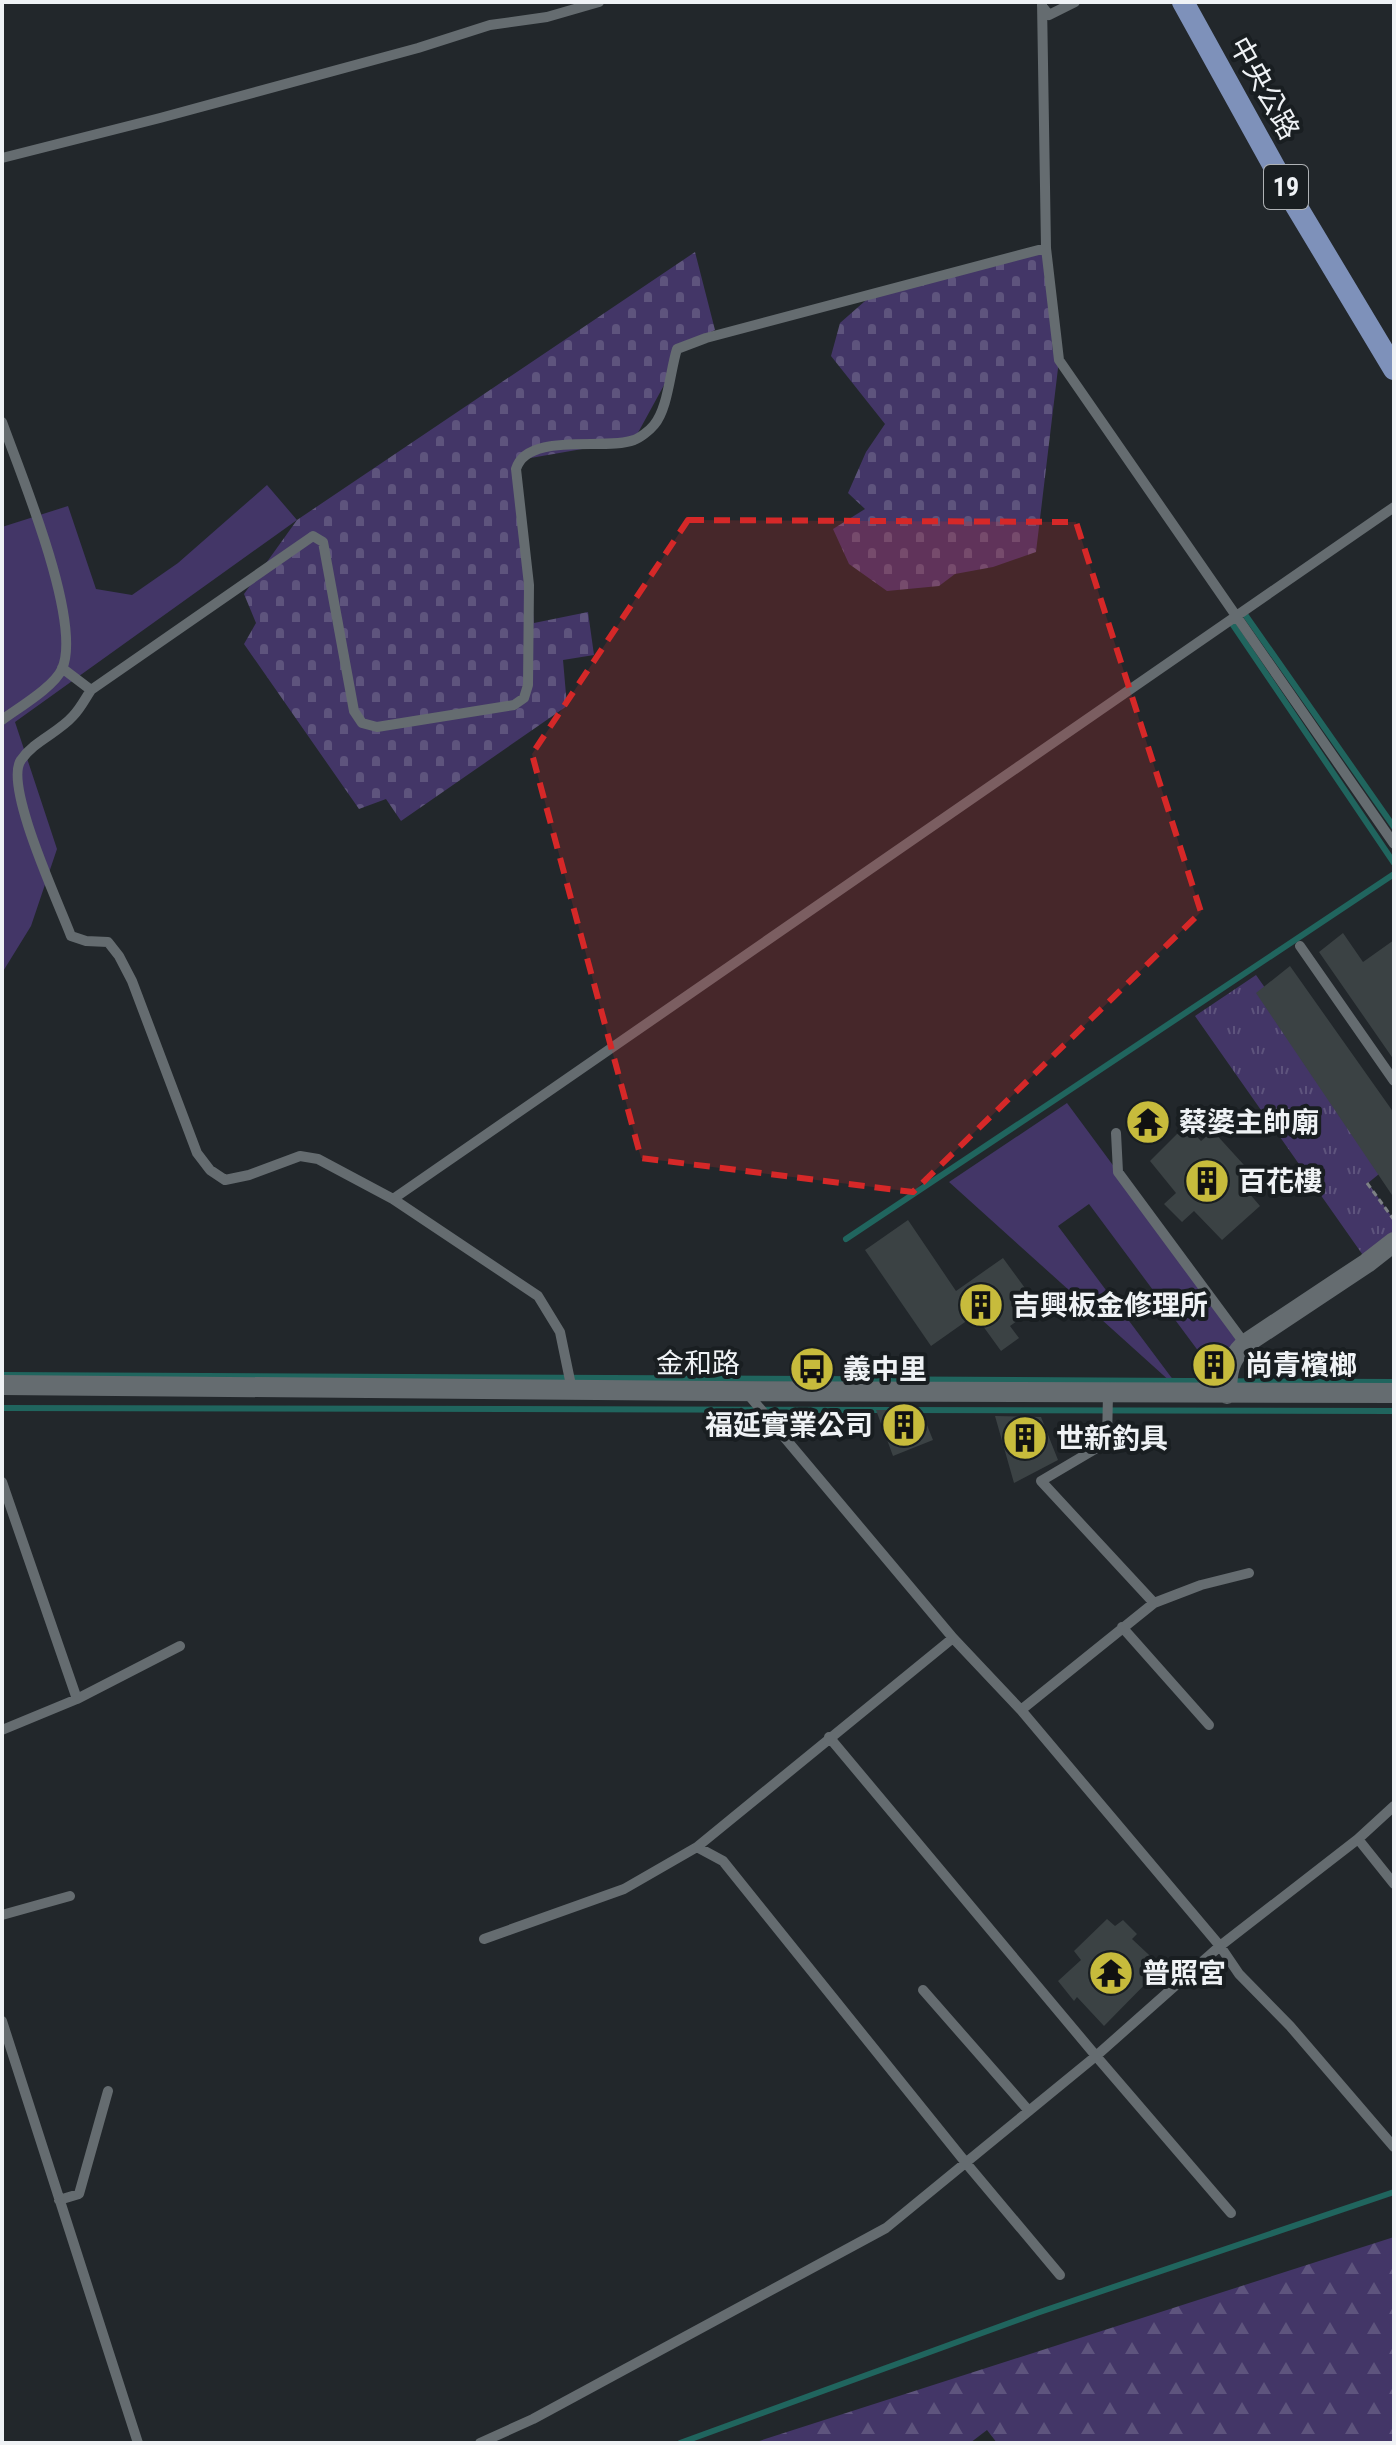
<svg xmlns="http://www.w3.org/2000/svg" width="1396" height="2445" font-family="'Roboto Condensed','Noto Sans TC',sans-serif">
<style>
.grass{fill:#433667}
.forest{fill:url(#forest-firs)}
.cemetery{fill:url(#cemetery-stones)}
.park{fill:url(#park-tufts)}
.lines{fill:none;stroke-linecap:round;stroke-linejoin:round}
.stream{stroke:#20655e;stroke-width:6}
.building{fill:#3b4244}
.path{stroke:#7d8185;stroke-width:3;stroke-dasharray:6 4;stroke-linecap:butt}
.service{stroke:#656c70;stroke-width:10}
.minor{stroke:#656c70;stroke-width:20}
.primary{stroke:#7e91ba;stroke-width:22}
.marked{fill:#d62828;fill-opacity:0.2;stroke:#d62828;stroke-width:6;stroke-dasharray:16 10;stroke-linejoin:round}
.labels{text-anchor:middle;stroke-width:8;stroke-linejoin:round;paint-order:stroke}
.shield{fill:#191e21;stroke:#afb2b5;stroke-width:2}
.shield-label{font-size:26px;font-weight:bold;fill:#eff2f5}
.street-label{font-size:28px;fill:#eff2f5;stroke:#191e21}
.poi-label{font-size:28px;font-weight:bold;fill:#eff2f5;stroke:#191e21;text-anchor:start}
</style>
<defs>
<pattern id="forest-firs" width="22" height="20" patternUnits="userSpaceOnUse" patternTransform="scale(2)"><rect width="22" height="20" fill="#433667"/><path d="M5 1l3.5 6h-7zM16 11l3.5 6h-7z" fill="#5e547d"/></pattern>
<pattern id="cemetery-stones" width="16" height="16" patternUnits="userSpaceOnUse" patternTransform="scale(2)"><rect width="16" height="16" fill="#433667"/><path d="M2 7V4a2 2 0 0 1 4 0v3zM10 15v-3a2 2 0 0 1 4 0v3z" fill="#5e547d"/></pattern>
<pattern id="park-tufts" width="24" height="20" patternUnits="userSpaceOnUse" patternTransform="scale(2)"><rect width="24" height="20" fill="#433667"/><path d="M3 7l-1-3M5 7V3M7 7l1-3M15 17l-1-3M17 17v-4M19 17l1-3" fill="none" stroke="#5e547d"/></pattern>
</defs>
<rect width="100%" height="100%" fill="#22272b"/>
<!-- grass -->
<path class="grass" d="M267 485 297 520 15 722 57 849 31 926 2 973V527L68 506 96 589 132 595 178 563Z
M1067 1103 1245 1344 1232 1357 1199 1352 1089 1204 1058 1226 1183 1393 949 1182Z"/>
<!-- forest -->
<path class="forest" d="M1394 2237V2443H997L987 2430 970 2443H753Z"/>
<!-- cemetery -->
<path class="cemetery" d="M1046 248 1059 360 1036 552 993 567 955 574 939 586 887 591 849 564 833 529 865 509 848 493 866 452 885 424 831 356 840 323 873 294Z
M695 252 715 330 677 349 669 376 634 440 519 460 534 623 588 612 594 655 563 660 567 706 401 821 386 799 359 809 244 644 256 623 244 594 297 520Z"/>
<!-- park -->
<path class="park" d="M1256 975 1390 1165 1368 1183 1394 1220V1242L1367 1261 1195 1016Z"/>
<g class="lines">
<!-- stream -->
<path class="stream" d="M1244 613 1394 827
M1231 622 1394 863
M846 1239 1394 874
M2 1375 1394 1382
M2 1408 1394 1411
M680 2443 1037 2313 1394 2192"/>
</g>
<!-- building -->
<path class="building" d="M1343 933 1363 962 1394 940V1060L1319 952Z
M1290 966 1394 1113V1198L1256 993Z
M1154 1104 1163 1133 1142 1139 1132 1110Z
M1186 1125 1201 1141 1213 1131 1254 1176 1243 1186 1260 1206 1222 1240 1194 1211 1182 1222 1164 1204 1176 1193 1150 1161Z
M908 1220 956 1291 1003 1258 1038 1306 1010 1326 1019 1338 1001 1351 975 1315 931 1346 865 1250Z
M1198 1352 1221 1355 1215 1377H1200Z
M876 1410H921L933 1440 893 1456Z
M995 1416 1041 1417 1058 1460 1014 1483Z
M1107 1919 1115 1926 1123 1920 1137 1934 1132 1939 1162 1967 1104 2026 1077 1997 1074 2001 1058 1981 1081 1960 1074 1951Z"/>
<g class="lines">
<!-- path -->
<path class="path" d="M1367 1183 1394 1220"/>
<!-- service -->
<path class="service" d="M1042 2 1046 248 1059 360 1394 844
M1042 6 1049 15 1075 2
M2 158 160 118 418 48 490 25 547 17 599 2
M2 422C20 472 83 622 62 669 54 687 18 708 2 720
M62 668 91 690
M1300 946 1394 1081
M1116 1133 1118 1172 1245 1344
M393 1199 1394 507
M572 1390 560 1332 538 1296 393 1199 318 1159 300 1156 249 1175 225 1180 210 1170 197 1153 132 981 119 956 108 942 86 941 71 936C60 906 3 785 21 760 34 741 58 733 73 716 80 709 85 699 91 690L313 536 323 542 354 711 362 723 377 727 514 705 524 698 528 685 529 585 516 469C527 431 606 451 634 440 640 438 650 430 654 425 668 409 670 371 677 349L706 338 1046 248
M747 1393 953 1638 1021 1710 1220 1946 1239 1974 1290 2026 1394 2147
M2 1482 77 1699
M1154 1603 1201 1585 1249 1573
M1122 1627 1209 1725
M1021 1710 1154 1603 1041 1481 1107 1442 1108 1393
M2 1730 77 1699 180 1646
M829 1737 1096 2056 1231 2213
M1358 1839 1394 1884
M697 1847 723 1861 966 2163 1060 2275
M2 1915 70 1896
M484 1939 624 1889 697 1847 953 1638
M923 1990 1029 2111
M2 2021 138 2443
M59 2200 79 2194 108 2091
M480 2443 533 2419 886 2228 1096 2056 1220 1946 1358 1839 1394 1806"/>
<!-- minor -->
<path class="minor" d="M2 1385 716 1391 1394 1393
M1227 1394C1227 1372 1229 1360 1245 1344L1367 1263 1394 1242"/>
<!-- primary -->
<path class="primary" d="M1183 2 1292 199 1394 369"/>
</g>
<!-- marked area -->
<path class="marked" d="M688 520 1076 522 1201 912 913 1192 641 1158 532 754Z"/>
<!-- icons -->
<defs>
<g id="temple-disc" transform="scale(2.3)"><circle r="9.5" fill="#c7bb3c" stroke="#191e21"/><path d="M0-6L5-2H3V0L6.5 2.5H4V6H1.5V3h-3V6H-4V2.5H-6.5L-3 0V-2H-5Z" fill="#111"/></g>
<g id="building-disc" transform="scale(2.3)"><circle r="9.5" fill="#c7bb3c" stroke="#191e21"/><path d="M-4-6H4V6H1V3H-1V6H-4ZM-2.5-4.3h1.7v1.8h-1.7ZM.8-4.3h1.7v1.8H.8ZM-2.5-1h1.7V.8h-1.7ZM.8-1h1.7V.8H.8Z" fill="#111"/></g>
<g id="bus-disc" transform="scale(2.3)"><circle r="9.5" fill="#c7bb3c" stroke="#191e21"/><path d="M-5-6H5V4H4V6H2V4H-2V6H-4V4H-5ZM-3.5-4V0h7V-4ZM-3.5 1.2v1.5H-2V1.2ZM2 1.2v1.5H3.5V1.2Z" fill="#111"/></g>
</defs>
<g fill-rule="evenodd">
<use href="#temple-disc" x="1148" y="1122"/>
<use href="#building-disc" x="1207" y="1181"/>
<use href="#building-disc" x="981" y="1305"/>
<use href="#building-disc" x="1214" y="1365"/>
<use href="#bus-disc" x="812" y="1369"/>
<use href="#building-disc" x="904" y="1425"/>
<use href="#building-disc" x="1025" y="1438"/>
<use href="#temple-disc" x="1111" y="1973"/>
</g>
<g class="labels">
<!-- shield labels -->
<rect class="shield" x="1264" y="165" width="44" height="44" rx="6"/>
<g class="shield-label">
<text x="1286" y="196">19</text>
</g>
<!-- street labels -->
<g class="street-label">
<text transform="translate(1265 88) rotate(61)" y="10">中央公路</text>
<text x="698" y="1373">金和路</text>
</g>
<!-- poi labels -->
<g class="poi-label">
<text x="1179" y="1132">蔡婆主帥廟</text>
<text x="1238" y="1191">百花樓</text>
<text x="1012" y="1315">吉興板金修理所</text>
<text x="1245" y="1375">尚青檳榔</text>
<text x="843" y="1379">義中里</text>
<text x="873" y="1435" text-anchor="end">福延實業公司</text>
<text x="1056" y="1448">世新釣具</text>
<text x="1142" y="1983">普照宮</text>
</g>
</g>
<!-- border -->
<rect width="1396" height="2445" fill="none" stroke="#eff2f5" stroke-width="8"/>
</svg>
